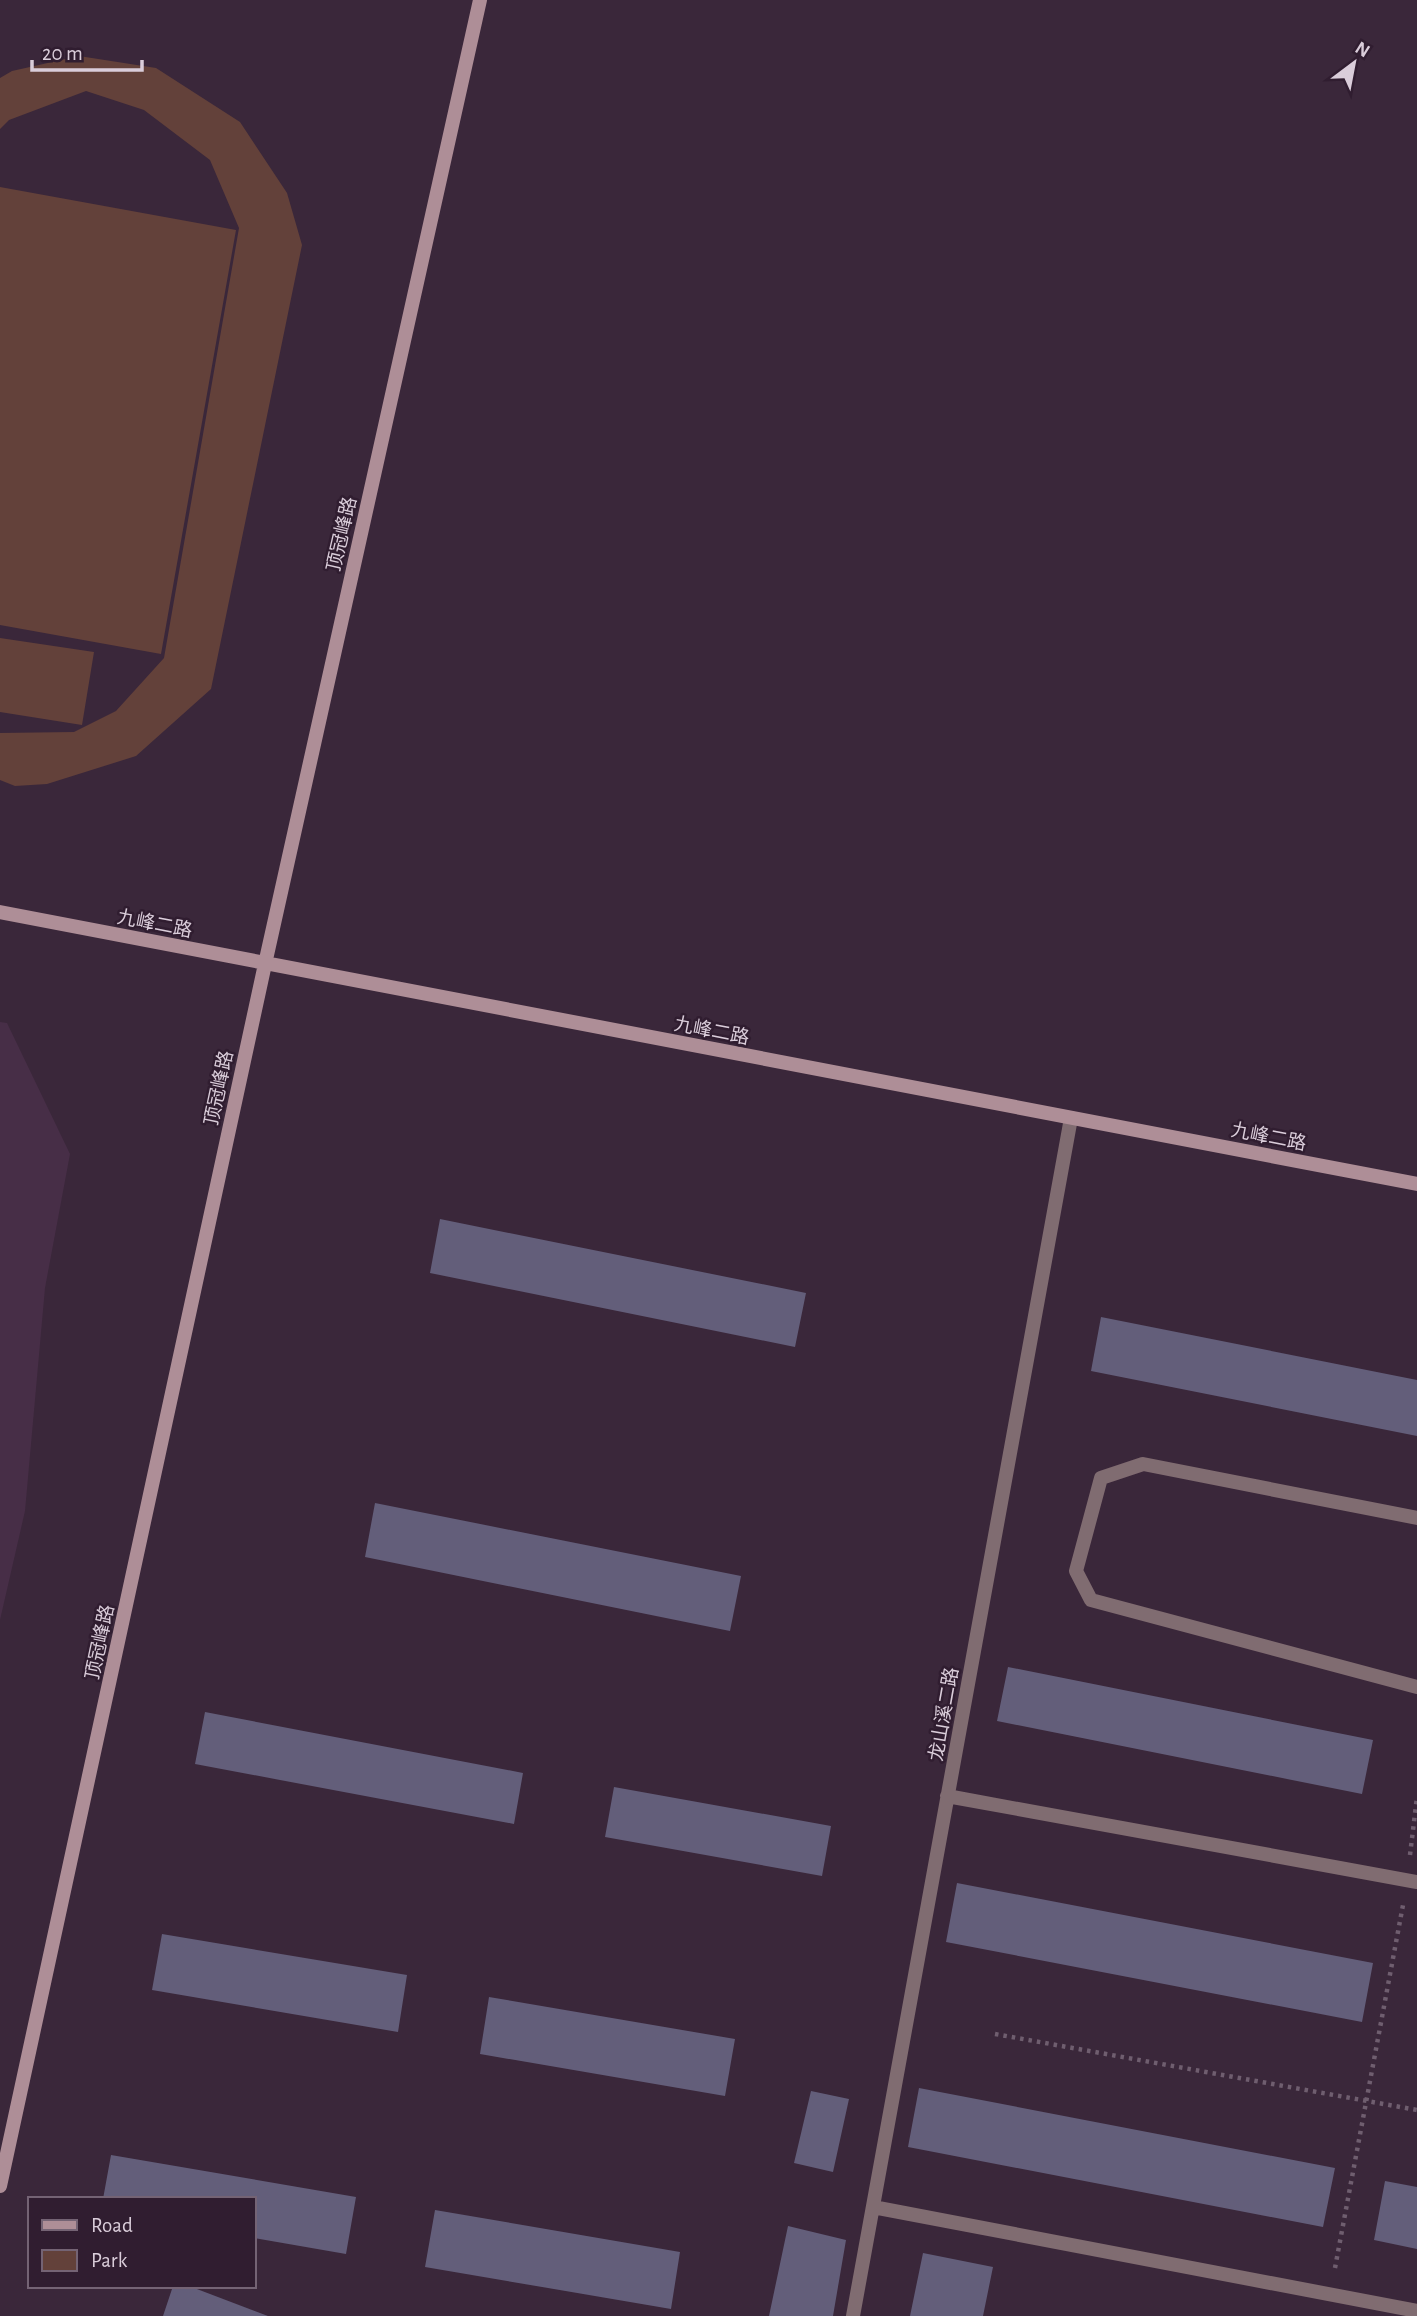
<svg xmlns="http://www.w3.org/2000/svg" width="1417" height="2316" font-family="'Alegreya Sans','Noto Sans SC',sans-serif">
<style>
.built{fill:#472e47}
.green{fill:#63413a}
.building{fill:#635e7a}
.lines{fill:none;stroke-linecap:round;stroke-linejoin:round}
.path{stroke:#6f5e6f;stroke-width:4.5;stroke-dasharray:3.5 5;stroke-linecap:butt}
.street{stroke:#806c71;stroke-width:14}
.secondary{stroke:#ae8e97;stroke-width:14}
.labels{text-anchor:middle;stroke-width:5;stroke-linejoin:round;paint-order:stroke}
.street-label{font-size:19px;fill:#dacdda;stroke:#301d30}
</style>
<rect width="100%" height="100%" fill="#3a273a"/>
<!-- built -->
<path class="built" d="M0 1022 7 1023 70 1154 45 1288 25 1511 0 1620Z"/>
<!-- green -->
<path class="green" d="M79 56 156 68 240 122 287 193 302 245 211 689 136 756 47 784 15 786 0 780V733L74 732 116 711 164 658 239 228 210 160 144 110 86 91 9 120 0 129V78L12 71Z
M0 187 236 230 161 654 0 625Z
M0 638 94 652 82 725 0 712Z"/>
<!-- building -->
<path class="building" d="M440 1219 806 1293 795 1347 430 1273Z
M1101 1317 1417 1380V1436L1091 1371Z
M375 1503 741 1576 730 1631 365 1557Z
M1008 1667 1373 1740 1362 1794 997 1721Z
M205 1712 523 1773 514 1824 195 1764Z
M614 1787 831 1826 822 1876 605 1837Z
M957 1883 1373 1963 1362 2022 946 1942Z
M162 1934 407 1975 398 2032 152 1990Z
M489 1997 735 2039 725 2096 480 2054Z
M919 2088 1335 2168 1323 2227 908 2147Z
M811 2091 849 2099 833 2172 794 2163Z
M111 2155 356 2197 346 2254 254 2238V2199H103Z
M1385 2181 1417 2187V2249L1374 2240Z
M435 2210 680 2252 671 2309 425 2267Z
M788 2226 846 2240 833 2316H769Z
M923 2253 993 2267 983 2316H910Z
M173 2286H189L268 2316H163Z"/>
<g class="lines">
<!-- path -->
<path class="path" d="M1410 1855 1417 1797
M995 2034 1417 2110
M1335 2268 1403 1905"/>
<!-- street -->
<path class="street" d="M1417 1518 1143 1464 1101 1478 1076 1571 1091 1600 1417 1687
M947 1796 1417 1882
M873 2207 1417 2311
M853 2316 1071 1118"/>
<!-- secondary -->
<path class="secondary" d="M0 912 1417 1184
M0 2186 265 964 480 0"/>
</g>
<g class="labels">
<!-- street labels -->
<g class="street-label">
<text transform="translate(341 534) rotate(-77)" y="7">顶冠峰路</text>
<text transform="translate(155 923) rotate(11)" y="7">九峰二路</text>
<text transform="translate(712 1030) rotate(11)" y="7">九峰二路</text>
<text transform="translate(218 1088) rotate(-78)" y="7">顶冠峰路</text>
<text transform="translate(1269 1136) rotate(11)" y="7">九峰二路</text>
<text transform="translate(99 1642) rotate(-78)" y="7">顶冠峰路</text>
<text transform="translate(943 1714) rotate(-80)" y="7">龙山溪二路</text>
</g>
</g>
<!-- legend -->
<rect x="28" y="2197" width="228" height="91" fill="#301d30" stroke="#746374" stroke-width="2"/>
<rect x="42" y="2220" width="35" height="10" fill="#ae8e97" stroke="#746374" stroke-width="2"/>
<text x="91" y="2232" font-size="21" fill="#dacdda">Road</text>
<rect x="42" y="2250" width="35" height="21" fill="#63413a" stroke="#746374" stroke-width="2"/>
<text x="91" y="2267" font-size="21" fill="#dacdda">Park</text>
<!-- north arrow -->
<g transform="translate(1354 63) rotate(32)" stroke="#301d30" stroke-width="5" paint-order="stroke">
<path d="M0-5L12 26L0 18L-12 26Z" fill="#dacdda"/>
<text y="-10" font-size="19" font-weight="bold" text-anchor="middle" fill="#dacdda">N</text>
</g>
<!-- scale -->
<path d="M32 60v10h110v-10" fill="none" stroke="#dacdda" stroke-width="3.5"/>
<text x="42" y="60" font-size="21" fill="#dacdda" stroke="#301d30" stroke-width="5" paint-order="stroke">20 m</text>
</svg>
